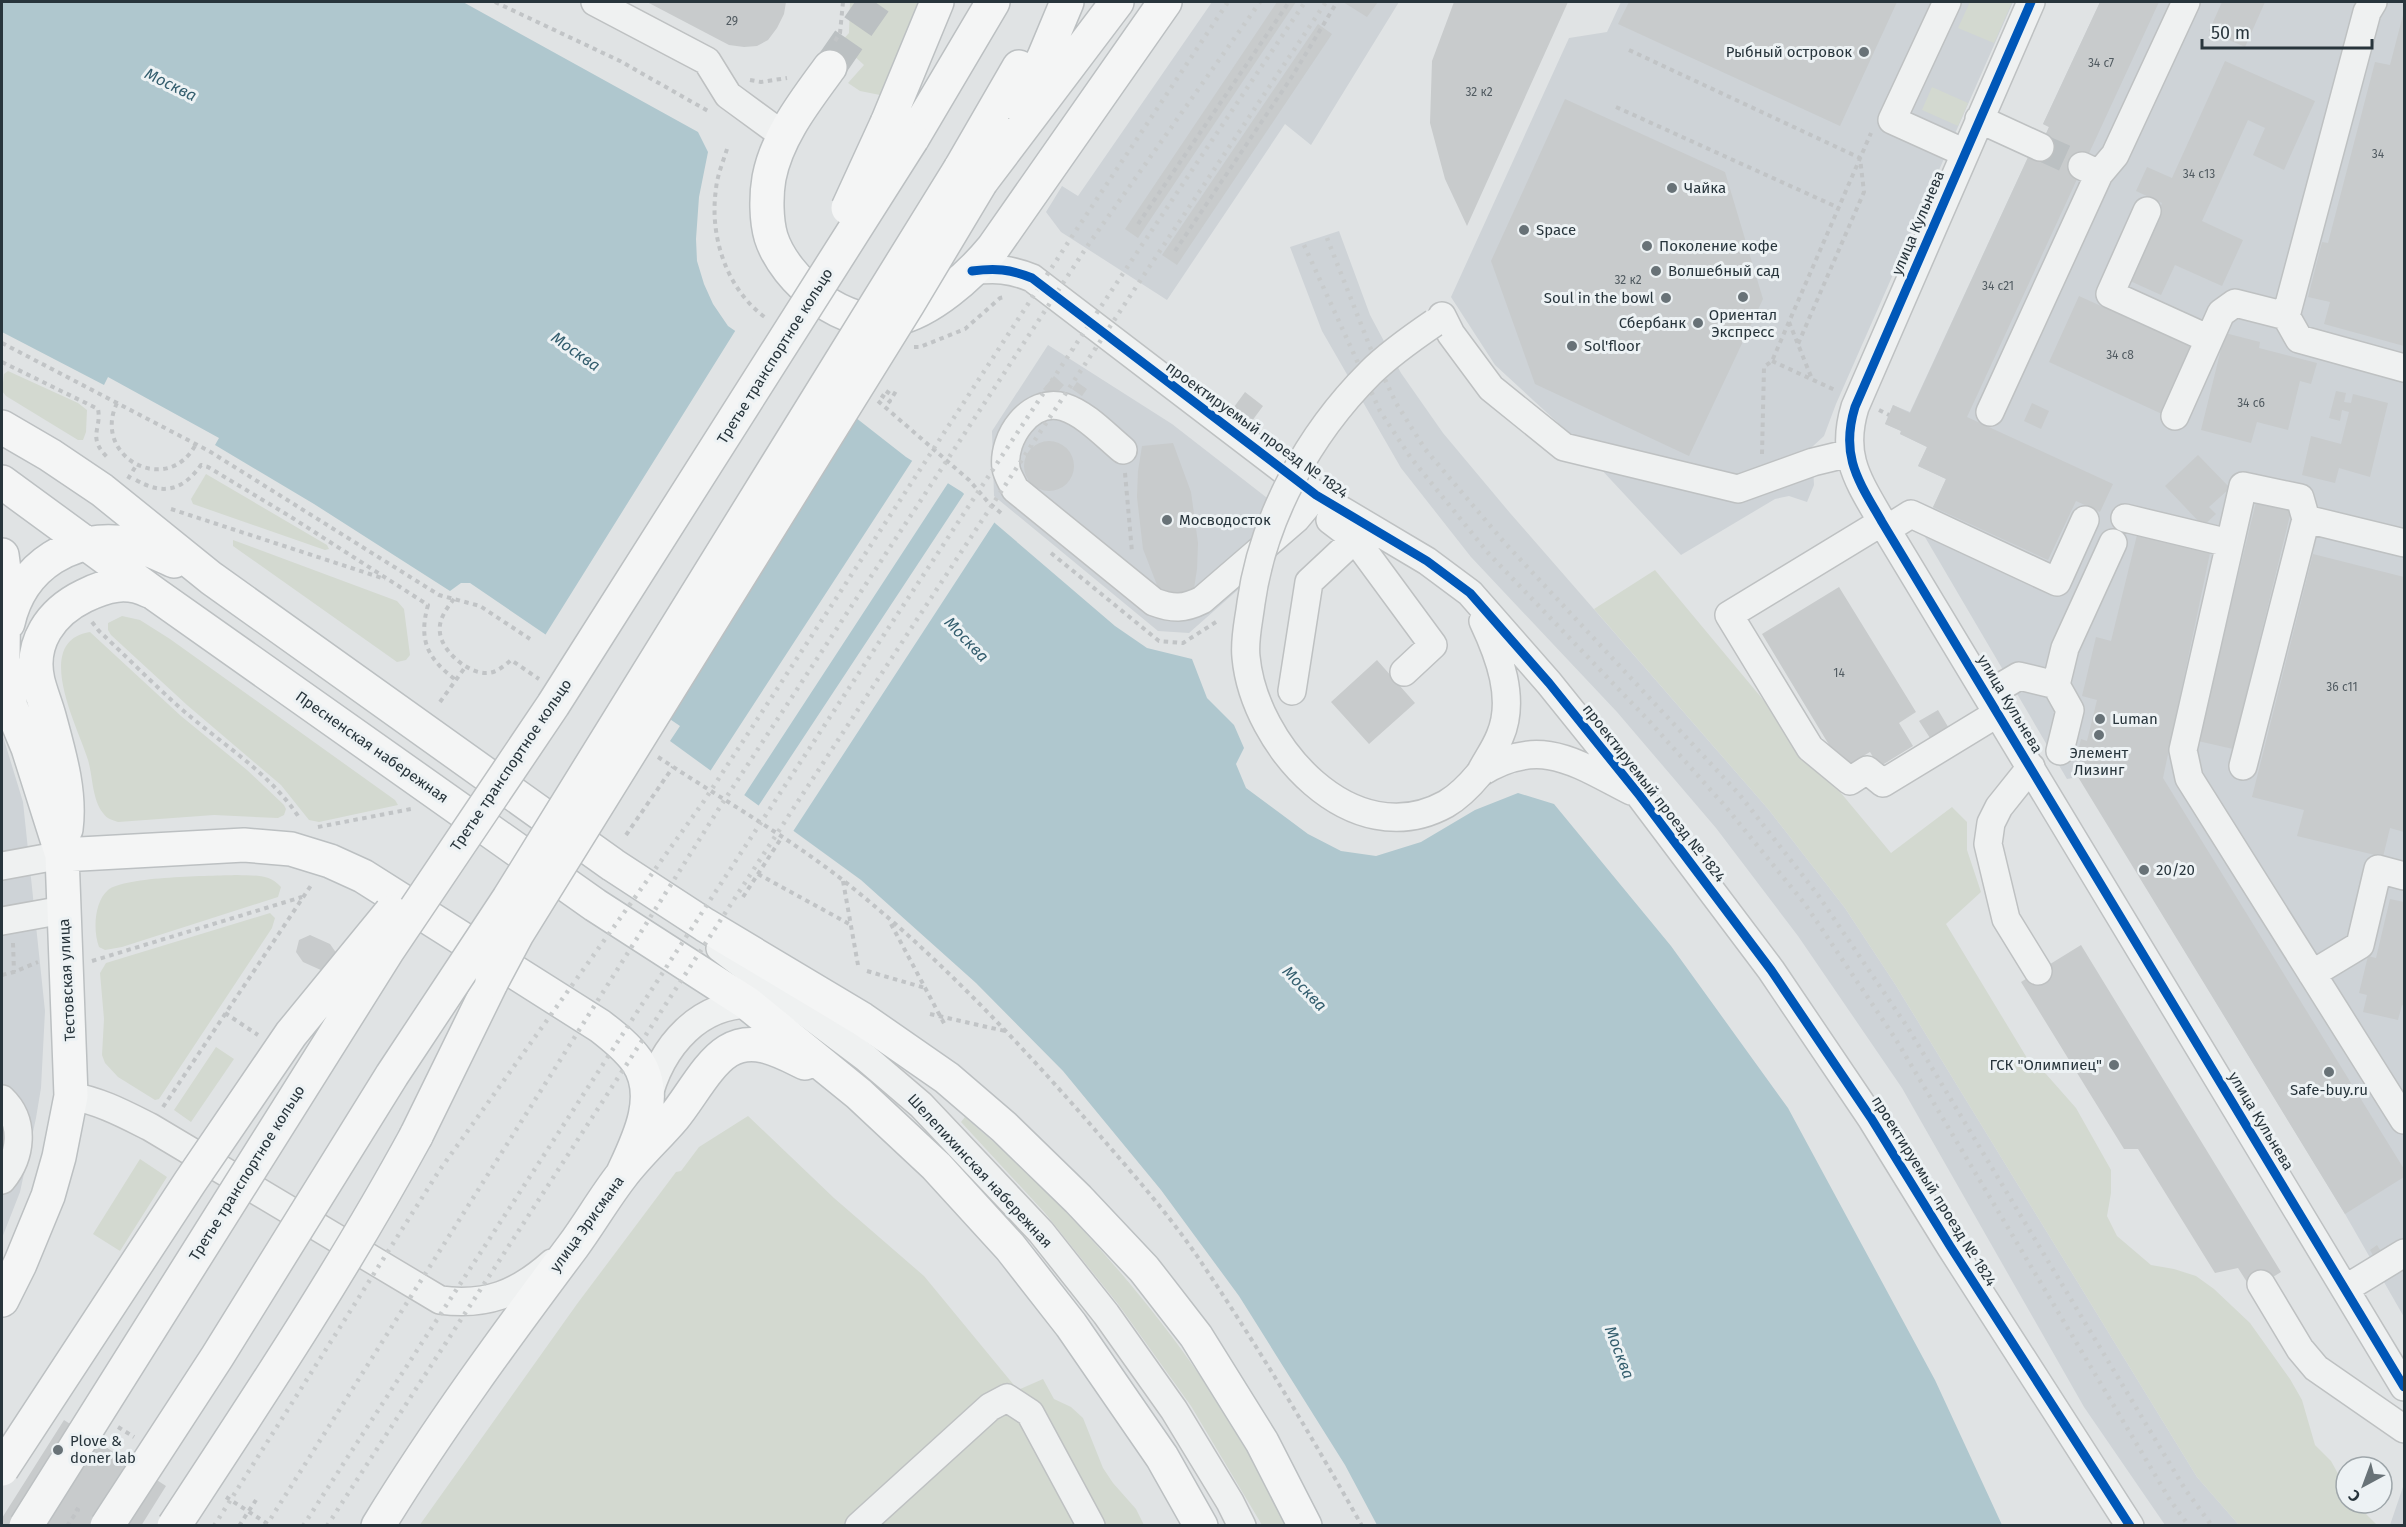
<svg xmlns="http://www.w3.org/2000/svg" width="2406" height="1527" font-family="'Fira Sans',sans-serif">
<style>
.built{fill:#ced3d7}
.green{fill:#d3d9d0}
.water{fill:#afc7ce}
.pier{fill:#e0e3e4}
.building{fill:#c8cbcc}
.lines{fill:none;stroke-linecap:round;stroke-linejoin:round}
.minor-tunnel{stroke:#bbc0c2;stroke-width:27;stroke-dasharray:27 14;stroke-linecap:butt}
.major-tunnel{stroke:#bbc0c2;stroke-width:33;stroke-dasharray:33 16;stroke-linecap:butt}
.minor-casing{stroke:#bec1c2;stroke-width:30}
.major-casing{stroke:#bcc0c2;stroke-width:36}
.path{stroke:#c1c4c6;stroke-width:4;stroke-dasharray:4.5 4.5;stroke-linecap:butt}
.minor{stroke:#eff1f1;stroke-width:27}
.major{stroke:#f4f5f5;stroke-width:33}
.rail{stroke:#c8cbcc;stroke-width:4.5;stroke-dasharray:3 6;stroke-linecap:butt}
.minor-bridge-casing{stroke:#bec1c2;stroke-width:30;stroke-linecap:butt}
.major-bridge-casing{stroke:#bcc0c2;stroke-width:36;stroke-linecap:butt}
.minor-bridge{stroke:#eff1f1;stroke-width:27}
.major-bridge{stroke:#f4f5f5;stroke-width:33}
.cycleway-casing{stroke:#edf2f4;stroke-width:13}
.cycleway{stroke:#0057b8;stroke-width:9}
.poi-dot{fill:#687277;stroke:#edf2f4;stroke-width:2}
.labels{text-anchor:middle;stroke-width:6;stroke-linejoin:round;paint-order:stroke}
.number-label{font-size:12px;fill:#515b61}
.poi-label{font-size:15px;fill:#28353c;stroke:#edf2f4;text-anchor:start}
.street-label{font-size:15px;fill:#28353c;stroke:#edf2f4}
.water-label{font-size:16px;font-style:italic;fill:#345e6e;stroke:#edf2f4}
</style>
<rect width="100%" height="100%" fill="#e0e3e4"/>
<!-- built -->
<path class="built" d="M1212 2H1399L1311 145 1285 124 1167 300 1061 232 1046 212 1062 186 1078 196Z
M1621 2H2013L1836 404 1824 436 1812 447 1814 485 1807 502 1789 496 1775 499 1681 555 1557 422 1495 365 1451 297 1569 38 1607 32Z
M2100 2H2404V1317L2345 1214 2079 777 2067 779 1922 532 1946 479 1918 466 1927 447 1900 434 1901 431 1885 424 1893 405 1910 412 2030 153 2045 136 2049 127 2043 124Z
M1339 231 1370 315 1401 373 1443 433 1510 513 1769 810 1845 908 1895 984 2197 1477 2239 1525H2165L2084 1407 1902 1088 1798 936 1716 828 1617 712 1471 557 1401 468 1322 331 1290 247Z
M1048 345 1172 424 1307 529 1189 633 1158 631 994 496 992 431Z
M2 733 23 802 45 1011 41 1088 36 1118 20 1192 2 1238Z
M2404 1484V1525H2390Z"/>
<!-- green -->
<path class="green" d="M850 2H923L885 96 860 91 848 83 864 65 840 43 849 33Z
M1970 2H2012L1994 43 1958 28Z
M1932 87 1968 103 1958 126 1922 110Z
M8 371 78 403 87 410 86 432 83 440H78L6 396 2 391 4 374Z
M206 474 327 545 329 549 325 550 193 504 191 499Z
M233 540 397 601 404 609 410 655 406 660 397 662 233 546Z
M1655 570 1891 853 1952 807 1967 822V850L1981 892 1946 924 2027 1058 2046 1074 2076 1108 2111 1170V1193L2107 1216 2117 1236 2151 1265 2174 1269 2196 1276 2214 1289 2250 1323 2290 1379 2302 1400 2315 1445 2331 1461 2346 1488V1503H2355L2377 1525H2239L2197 1477 1895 984 1845 908 1769 810 1594 609Z
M122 616 140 620 170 639 395 800 398 805 319 822 309 820 281 785 187 705 111 635 108 630V623Z
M90 632 181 716 247 770 284 805 286 809 284 815 278 818 214 815 118 822C112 820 107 819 103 813 92 799 93 777 88 760 79 729 31 641 90 632Z
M237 875C253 876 269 873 281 887L278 897 122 947 105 950 99 947C93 931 94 902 108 890 125 876 212 876 237 875Z
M270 913 275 918 272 928 159 1099 155 1100 118 1077 105 1063 102 1055 104 1019 100 973 106 963Z
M216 1047 234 1059 191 1122 174 1110Z
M748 1116 834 1198 924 1276 1018 1390 1043 1379 1054 1399 1071 1407 1083 1418 1103 1468 1113 1483 1136 1509 1144 1525 419 1526 577 1304 676 1172 681 1171 699 1147Z
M965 1117C990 1139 1016 1161 1039 1184 1138 1284 1227 1398 1287 1525H1262L1191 1406 1118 1304 1045 1213 961 1122Z
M140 1159 167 1177 120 1251 93 1234Z"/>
<!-- water -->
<path class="water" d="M2 2H463L698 132 708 152 699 197 696 239 697 261 704 284 713 304 728 326 814 385 906 457 962 492 996 524 1115 626 1147 648 1192 659 1207 698 1234 725 1244 748 1236 764 1246 788 1308 834 1341 851 1376 856 1421 842 1475 810 1518 793 1554 804 1671 946 1788 1108 1935 1380 2002 1525H1377L1345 1465 1239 1296 1161 1190 1063 1071 976 983 861 880 670 741 680 726 470 583H461L450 591 314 504 215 445 219 438 108 377 104 385 2 332Z"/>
<!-- pier -->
<path class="pier" d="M737 328 816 382 666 721 544 637Z
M914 458 950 480 743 797 709 773Z
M966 491 996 520 792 833 757 808Z"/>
<!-- building -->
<path class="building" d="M647 2H786L784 14 777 28 768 40 757 46 744 47 729 45Z
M1277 2H1296L1138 238 1125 229Z
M1343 2H1378L1367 17Z
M1454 2H1568L1467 226 1445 179 1430 123 1432 61Z
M1629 2H1897L1840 126 1618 24Z
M2100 2H2159L1967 417 2113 484 2100 512 2076 501 2048 560 1933 507 1946 479 1918 466 1927 447 1900 434 1901 431 1885 424 1893 405 1910 413 2030 153 2036 156 2049 127 2043 124Z
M2222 2H2265L2245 47 2209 31Z
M2404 11V346L2324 324 2330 302 2308 297 2322 242 2328 243 2375 62 2390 65Z
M1318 24 1332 34 1177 265 1162 255Z
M2225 61 2315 101 2284 170 2253 155 2265 128 2248 120 2202 221 2243 240 2222 286 2175 265 2161 295 2128 280 2162 203 2136 191 2147 167 2172 178Z
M1565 99 1725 172 1763 299 1689 456 1535 384 1491 261Z
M2079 296 2191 347 2162 414 2049 362Z
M2225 333 2260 342 2259 348 2317 363 2311 384 2300 381 2288 430 2257 422 2251 443 2201 430Z
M1054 376 1064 385 1053 398 1043 389Z
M1077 382 1087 389 1082 396 1072 389Z
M2336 391 2346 393 2344 402 2351 403 2353 394 2388 403 2370 477 2339 468 2335 483 2302 475 2311 436 2341 444 2349 412 2342 410 2340 421 2329 418Z
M1245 392 1263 406 1252 421 1234 407Z
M2032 403 2049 411 2041 429 2024 421Z
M1024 466a25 25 0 1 1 50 0a25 25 0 1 1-50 0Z
M1173 443 1191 492 1198 543 1197 569 1193 595 1162 598 1143 549 1137 497 1138 471 1142 446Z
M2198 455 2230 488 2209 507 2216 514 2203 526 2165 486Z
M2257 498 2292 507 2233 749 2198 741Z
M2137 535 2210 553 2163 778 2404 1169V1177L2345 1214 2078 777 2083 757 2077 755 2081 739 2087 741 2097 700 2082 696 2096 637 2111 641Z
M2313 554 2404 577V832L2390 828 2383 857 2297 836 2304 810 2252 797Z
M1839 587 1916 712 1899 723 1913 746 1879 767 1870 752 1843 768 1762 634Z
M1377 660 1415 703 1369 744 1331 702Z
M1938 710 1950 730 1932 741 1919 721Z
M2390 899 2404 902V1006L2402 1005 2398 1020 2363 1012 2367 995 2359 993 2368 956 2376 958Z
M310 935 330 944 337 954 323 971 303 962 296 952 299 940Z
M2081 945 2281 1272 2252 1290 2238 1268 2215 1273 2138 1149H2124L2021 982Z
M2377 1245 2382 1253 2374 1257 2370 1250Z
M64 1420 166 1486 141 1526H2V1518Z"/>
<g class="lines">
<!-- minor-tunnel -->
<path class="minor-tunnel" d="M2040 147 2082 166"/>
<!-- major-tunnel -->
<path class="major-tunnel" d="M830 67 875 2"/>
<!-- minor casing -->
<g class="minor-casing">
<path id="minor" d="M595 2 707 61 728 95 784 136
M1947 2 1892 120 1965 153
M2031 2 1855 407C1840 456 1858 480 1882 522L2404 1387
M2373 2 2367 12 2286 316 2299 339 2404 368
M1979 119 2040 147
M2099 174 2115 155 2186 2
M2147 211 2110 294 2209 339
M972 271C995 268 1010 269 1032 278L1316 495 1427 561 1470 593 1549 683 1640 796 1771 970 1871 1118 1950 1246 2130 1526
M1442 316 1451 334 1491 388 1564 447 1738 489 1813 462 1850 453
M1990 412 2099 174 2082 166
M2175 416 2221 313 2235 303 2286 316
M1123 450C1105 435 1086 414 1064 407 1030 397 1002 438 1006 468 1007 475 1012 482 1015 489L1154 602C1173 609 1184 609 1202 600L1296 519 1316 495
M2125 518 2229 543
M2306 519 2300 498 2243 486 2183 750 2189 778 2404 1120
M1330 520 1355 539 1433 645 1404 672
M1882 522 1729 615 1810 748 1850 781 1867 770 1883 783 1998 713
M1887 529 1911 514 2057 582 2085 520
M2056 685 2070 710 2060 751
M1292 691 1309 582 1355 539
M1987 695 2019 676 2056 685 2065 648 2113 543
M2243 766 2306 519 2404 543
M2031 767 1999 807 1991 823 1988 844 2006 919 2038 971
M1480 773C1486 761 1495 749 1500 736 1516 699 1499 655 1483 621
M1480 773C1540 735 1576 763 1631 791
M2 866 62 855
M2 921 63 910
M720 948 866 1058 921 1105 1041 1232 1106 1314 1174 1410 1230 1502 1242 1526
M2312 974 2360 945 2378 869 2404 876
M71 1096C100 1101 124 1114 150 1127L440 1300C487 1306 517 1294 552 1263
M2 1099C26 1122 21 1157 2 1180
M647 1102C660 1047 700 998 762 1005
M2261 1284 2300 1349 2316 1368 2404 1429
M2345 1289 2404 1253
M859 1526 990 1407 1007 1398 1030 1413 1091 1526"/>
</g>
<!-- major casing -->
<g class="major-casing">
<path id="major" d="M830 67C806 100 777 136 769 178 766 195 766 220 771 237 785 281 846 331 895 319 931 311 970 276 993 248L1165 2
M1020 106 1044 57 1067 2
M887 123 937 2
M912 139 993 2
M960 169 1019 67
M981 182 1117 2
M2 427 50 455 102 490 211 578 613 865 705 925 862 1019 947 1078 1004 1127 1078 1199 1144 1269 1196 1336 1262 1442 1305 1526
M2 482 155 594 595 905 747 1003 859 1094 936 1166 1010 1247 1071 1325 1162 1457 1201 1526
M2 555 4 570 3 658 5 680 11 707 28 748 62 855 71 1096 59 1157 48 1196 20 1264 2 1300
M8 623C21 565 73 533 131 544 145 547 161 555 174 561
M66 829C71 792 59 753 49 716 46 705 41 693 38 681 29 643 51 612 84 596 106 585 127 580 149 591
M62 855 244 845 291 849 330 861 363 876 600 1026C613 1036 627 1047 637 1061 661 1096 638 1141 623 1173
M416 1136 492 981
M378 1526C438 1428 505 1337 573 1246 590 1223 604 1198 622 1175 637 1155 657 1137 674 1117 690 1098 707 1064 728 1051 754 1035 782 1052 805 1063"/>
</g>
<!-- path -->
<path class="path" d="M495 2 620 61 708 111
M835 41 840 33 843 2
M1629 50 1860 158 1864 192 1798 344
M750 80 761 82 787 78
M1616 107 1839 208
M727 149C723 162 717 176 716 189 709 237 727 290 766 318
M1138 224 1289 2
M1175 251 1293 75 1337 2
M1789 322 1812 379
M2 343 209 451 439 595 480 606 530 639
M914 347H920L965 329 1000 298 1005 297
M1772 361 1837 391
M2 362 98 409C102 430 86 437 109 459
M886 391 893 396 896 391
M881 395 890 401 885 406
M878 401 969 480 988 502 1001 513
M117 403C91 457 168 498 196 444
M1879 410 1889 415
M1762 454 1764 367 1772 361 1871 133
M1125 473 1132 552
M128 479 137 464
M136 480C164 496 183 490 201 465L208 467 291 517 428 605C418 641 428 659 456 680
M171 509 385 579
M1051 553 1159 641 1183 643 1216 622
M454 599C446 609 438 620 440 633 442 651 468 674 487 673 496 673 504 666 511 660L539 679
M92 622 99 631C128 658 156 687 186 713 225 746 272 775 300 819
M440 702 466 666
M658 757C720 798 785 835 844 881 936 954 1019 1042 1096 1131 1131 1172 1168 1213 1199 1259 1257 1345 1311 1435 1362 1526
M318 827 411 809
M626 835 673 767
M758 874 851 925
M843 881 858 965
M743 897 782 837
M891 924 946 1027
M13 943 14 972
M92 961 302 897
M867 971 925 988
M2 975 14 972 38 962
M225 1013 258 1035
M930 1014 1005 1031
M163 1107 312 884
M118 1427 134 1437
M226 1497 271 1526
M67 1526 78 1510 72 1506
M239 1526 256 1500"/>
<!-- minor -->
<use href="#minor" class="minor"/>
<!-- major -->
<use href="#major" class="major"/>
<!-- rail -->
<path class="rail" d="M1327 238 1372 352 1396 403 1425 449 1504 542 1739 794 1818 895 1908 1028 2185 1489 2212 1526
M1304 245 1380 411 1411 458 1489 554 1651 723 1725 806 1805 904 1895 1038 2170 1500 2189 1526
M214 1526 439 1171 704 801 1071 238 1228 2
M266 1526 718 810 1086 248 1260 2
M303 1526C634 1016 965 506 1305 2
M327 1526C658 1016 988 506 1326 2"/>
<!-- minor-bridge casing -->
<g class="minor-bridge-casing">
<path id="minor-bridge" d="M1434 323C1412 338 1389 354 1370 373 1309 434 1263 517 1251 603 1249 620 1244 639 1246 657 1254 745 1352 856 1446 804 1460 796 1470 785 1480 773"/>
</g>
<!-- major-bridge casing -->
<g class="major-bridge-casing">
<path id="major-bridge" d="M848 208 887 123
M492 981 517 934 908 304 981 182
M2 1469 190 1182 291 1034 391 912
M26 1526 388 950 553 705 912 139
M107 1526 217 1357 392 1075 509 898 960 169
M174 1526C258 1398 343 1270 416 1136"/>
</g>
<!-- minor-bridge -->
<use href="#minor-bridge" class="minor-bridge"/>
<!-- major-bridge -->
<use href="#major-bridge" class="major-bridge"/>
<!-- cycleway casing -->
<g class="cycleway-casing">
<path id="cycleway" d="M2031 2 1855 407C1840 456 1858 480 1882 522L2404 1387
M972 271C995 268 1010 269 1032 278L1316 495 1427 561 1470 593 1549 683 1640 796 1771 970 1871 1118 1950 1246 2130 1526"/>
</g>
<!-- cycleway -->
<use href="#cycleway" class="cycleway"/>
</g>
<!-- markers -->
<g class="poi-dot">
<circle cx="1864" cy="52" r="6"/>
<circle cx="1672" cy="188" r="6"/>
<circle cx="1524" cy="230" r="6"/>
<circle cx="1647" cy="246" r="6"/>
<circle cx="1656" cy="271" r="6"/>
<circle cx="1743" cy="297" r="6"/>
<circle cx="1666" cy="298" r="6"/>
<circle cx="1698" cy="323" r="6"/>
<circle cx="1572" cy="346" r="6"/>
<circle cx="1167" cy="520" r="6"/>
<circle cx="2100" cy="719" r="6"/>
<circle cx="2099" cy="735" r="6"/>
<circle cx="2144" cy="870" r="6"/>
<circle cx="2114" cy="1065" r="6"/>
<circle cx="2329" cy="1072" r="6"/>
<circle cx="58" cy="1450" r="6"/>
</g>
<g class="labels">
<!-- number labels -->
<g class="number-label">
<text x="732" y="25">29</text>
<text x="2101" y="67">34 с7</text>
<text x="1479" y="96">32 к2</text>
<text x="2378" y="158">34</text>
<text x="2199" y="178">34 с13</text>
<text x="1628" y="284">32 к2</text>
<text x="1998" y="290">34 с21</text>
<text x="2120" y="359">34 с8</text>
<text x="2251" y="407">34 с6</text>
<text x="1839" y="677">14</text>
<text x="2342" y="691">36 с11</text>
</g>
<!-- poi labels -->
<g class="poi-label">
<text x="1852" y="57" text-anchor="end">Рыбный островок</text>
<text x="1684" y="193">Чайка</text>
<text x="1536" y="235">Space</text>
<text x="1659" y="251">Поколение кофе</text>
<text x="1668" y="276">Волшебный сад</text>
<text x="1654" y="303" text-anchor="end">Soul in the bowl</text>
<text x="1743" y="320" text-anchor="middle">Ориентал<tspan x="1743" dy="17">Экспресс</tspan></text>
<text x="1686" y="328" text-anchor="end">Сбербанк</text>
<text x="1584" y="351">Sol'floor</text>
<text x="1179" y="525">Мосводосток</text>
<text x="2112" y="724">Luman</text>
<text x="2099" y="758" text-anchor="middle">Элемент<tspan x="2099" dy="17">Лизинг</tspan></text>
<text x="2156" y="875">20/20</text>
<text x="2102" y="1070" text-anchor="end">ГСК "Олимпиец"</text>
<text x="2329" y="1095" text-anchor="middle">Safe-buy.ru</text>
<text x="70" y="1446">Plove &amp;<tspan x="70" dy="17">doner lab</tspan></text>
</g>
<!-- street labels -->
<g class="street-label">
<text transform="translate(1918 223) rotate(-67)" y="5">улица Кульнева</text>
<text transform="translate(775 356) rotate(-58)" y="5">Третье транспортное кольцо</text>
<text transform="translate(1257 430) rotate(36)" y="5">проектируемый проезд № 1824</text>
<text transform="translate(2010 704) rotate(59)" y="5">улица Кульнева</text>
<text transform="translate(372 747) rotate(35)" y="5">Пресненская набережная</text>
<text transform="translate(511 765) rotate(-56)" y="5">Третье транспортное кольцо</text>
<text transform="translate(1654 793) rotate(52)" y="5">проектируемый проезд № 1824</text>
<text transform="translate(67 980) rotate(-93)" y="5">Тестовская улица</text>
<text transform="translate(2261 1121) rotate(59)" y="5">улица Кульнева</text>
<text transform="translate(980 1171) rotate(47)" y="5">Шелепихинская набережная</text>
<text transform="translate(247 1173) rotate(-58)" y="5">Третье транспортное кольцо</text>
<text transform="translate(1934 1191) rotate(58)" y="5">проектируемый проезд № 1824</text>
<text transform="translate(587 1224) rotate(-54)" y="5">улица Эрисмана</text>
</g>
<!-- water labels -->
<g class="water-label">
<text transform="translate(171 84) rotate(26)" y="6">Москва</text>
<text transform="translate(576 351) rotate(35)" y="6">Москва</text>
<text transform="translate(967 639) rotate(46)" y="6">Москва</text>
<text transform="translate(1305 988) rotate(46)" y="6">Москва</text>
<text transform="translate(1620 1352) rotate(69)" y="6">Москва</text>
</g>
</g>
<!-- border -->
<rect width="2406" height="1527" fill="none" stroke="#28353c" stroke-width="6"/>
<!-- north arrow -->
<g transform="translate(2364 1485) rotate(221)"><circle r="28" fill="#edf2f4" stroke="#9ea6aa" stroke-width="1.5"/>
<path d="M0-4.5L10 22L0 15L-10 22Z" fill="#687277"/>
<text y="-9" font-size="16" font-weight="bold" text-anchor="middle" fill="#28353c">С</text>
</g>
<!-- scale -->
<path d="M2202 39v9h170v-9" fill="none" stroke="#28353c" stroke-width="3"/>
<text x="2211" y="39" font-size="18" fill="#28353c" stroke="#edf2f4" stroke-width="4.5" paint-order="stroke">50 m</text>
</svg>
